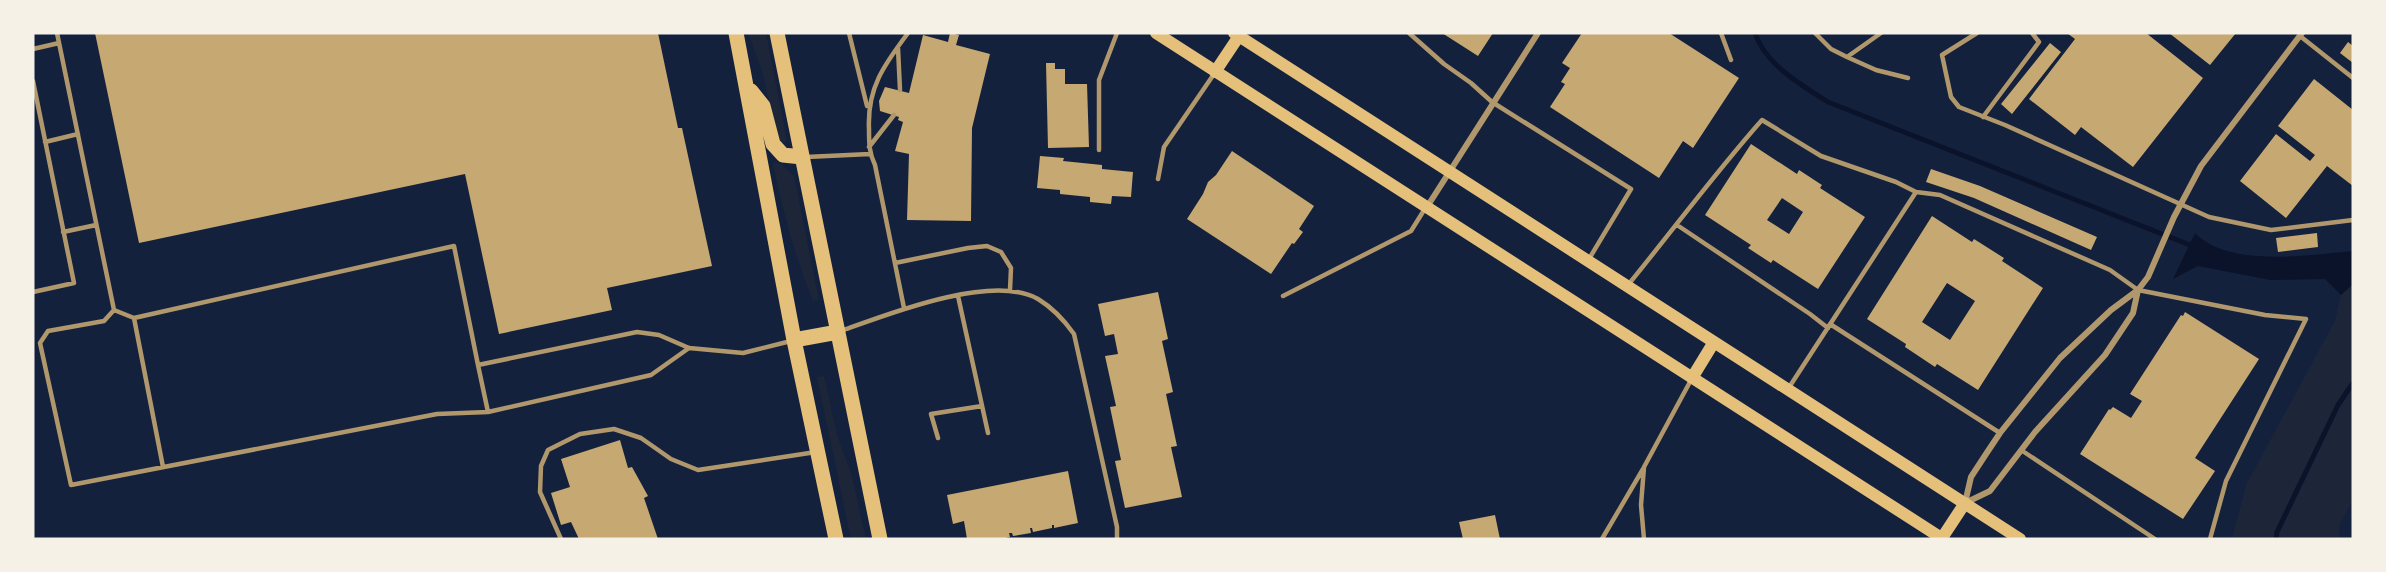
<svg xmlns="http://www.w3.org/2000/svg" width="2386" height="572" font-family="'Archivo Narrow',sans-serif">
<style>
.green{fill:#1d2539}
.water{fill:#0b132b}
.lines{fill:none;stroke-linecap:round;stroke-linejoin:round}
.stream{stroke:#0b132b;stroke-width:5}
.building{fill:#c6a872;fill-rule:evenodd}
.service{stroke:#b1986c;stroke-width:4.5}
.minor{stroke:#b1986c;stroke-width:6}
.secondary{stroke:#e5c07b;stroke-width:12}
.primary{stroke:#e5c07b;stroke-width:15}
</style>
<rect width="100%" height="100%" fill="#14213d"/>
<!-- green -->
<path class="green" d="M748 33H766L787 141 782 143 776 132 762 70Z
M775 162 781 164 794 176 819 300 813 301C795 256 783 212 773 165Z
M2353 284V500L2340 523 2339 539H2232L2246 485 2335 321 2341 295Z
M824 376 837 435 852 476 866 539H851L817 377Z"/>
<!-- water -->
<path class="water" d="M2195 233C2229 268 2309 255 2353 251V284L2341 295 2325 279 2270 280 2198 266 2173 279Z"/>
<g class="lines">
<!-- stream -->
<path class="stream" d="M1755 33C1765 64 1801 85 1828 102L2195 247
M2276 539 2277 532 2338 405 2353 383"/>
</g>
<!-- building -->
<path class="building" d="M95 33H658L678 128H682L712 266 607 288 612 310 499 334 465 174 139 243Z
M950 33 959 35 956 45 990 54 972 128 971 221 907 220 909 154 895 151 903 122 898 120 899 117 880 111 879 101 885 87 909 93 923 35 948 42Z
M1442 33H1493L1478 56Z
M1582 33H1669L1739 78 1693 148 1683 141 1659 178 1550 107 1565 84 1561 82 1570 68 1562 63Z
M2067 33H2146L2203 78 2133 167 2081 127 2075 135 2029 99 2075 39Z
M2169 33H2236L2210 65Z
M2348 42 2353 46V63L2340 53Z
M2050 43 2061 52 2012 114 2001 104Z
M1046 63H1055V69H1065V84H1087L1089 147 1048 148Z
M2314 79 2353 110V186L2327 166 2286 218 2240 181 2276 134 2310 161 2315 155 2278 126Z
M1751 144 1797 174 1799 170 1822 185 1820 188 1865 217 1818 289 1773 260 1771 263 1748 248 1751 245 1705 215ZM1782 198 1803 212 1789 234 1767 220Z
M1232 151 1314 206 1299 229 1303 232 1294 244 1292 243 1271 274 1187 219 1203 194 1208 182 1216 175Z
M1040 156 1064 158 1063 161 1102 165V169L1133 172 1131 197 1112 196 1111 204 1090 202V197L1060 194V190L1037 188Z
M1931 169 1980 186 2097 237 2091 250 1974 198 1926 182Z
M1932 216 1972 242 1974 239 2004 258 2002 261 2043 288 1978 390 1937 364 1935 367 1905 347 1906 344 1867 319ZM1947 283 1975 301 1950 340 1922 322Z
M2317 233 2318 247 2278 252 2276 238Z
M1158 292 1168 339 1162 341 1173 392 1166 394 1177 446 1171 447 1182 497 1125 508 1115 461 1121 460 1110 407 1116 406 1105 356 1118 354 1114 334 1105 336 1098 304Z
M2185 312 2259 359 2195 458 2215 471 2183 519 2080 454 2109 409 2110 410 2113 407 2131 418 2142 401 2130 394 2181 315 2183 316Z
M620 440 628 468 632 467 648 496 644 498 658 539H579L571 522 561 525 551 493 570 487 561 459Z
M1068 471 1078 523 1054 528V525H1052V528L1033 532 1032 528H1030L1031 533 1013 536 1012 533H1009L1010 537 1001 539H967L964 521 953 524 947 495Z
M1495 515 1500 539H1463L1459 522Z"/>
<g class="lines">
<!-- service -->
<path class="service" d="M57 33 114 310 134 318 163 467
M849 33 867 106
M1409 33 1444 64 1471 83 1492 102 1631 189 1589 259
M1721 33 1731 60
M1815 33 1831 49 1847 57 1881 33
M1977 33 1942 55 1951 97 1959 107 2005 125 2209 217 2271 230 2353 220
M2300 36 2353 78
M898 48 900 90
M33 49 59 43
M1847 57 1876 70 1908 78
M33 81 74 283 33 292
M1983 117 2039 42 2032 33
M45 142 78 134
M869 147 894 115
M1099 150V80L1117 33
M806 157 870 154
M1158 179 1164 147 1214 74
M1677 225 1810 314 1828 328
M63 232 96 225
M895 263 968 248 987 246 1001 252 1011 268 1010 290
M1628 285C1673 230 1715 173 1762 120L1821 156 1896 182 1916 192
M958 296 988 433
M1283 296 1411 231 1426 207
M904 308 875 165C869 153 869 143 869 129 867 88 884 65 908 33
M114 310 104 321 48 331 40 343 71 485 437 414 488 412 651 375 689 348
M134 318 454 246 478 365 637 332 659 335 689 348 743 353 791 341
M1830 324 2000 433
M841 331C888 314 992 273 1038 299 1053 308 1064 320 1074 334L1117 527V539
M478 365 488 412
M1788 389 1916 192 1940 195 2110 270 2138 290 2265 315 2306 319 2226 481 2210 539
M938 438 931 414 982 406
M2021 450 2155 539
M561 539 540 492 541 466 548 450 580 434 614 429 641 438 671 459 698 470 816 452
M1602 539 1643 469
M1644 539 1641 505 1644 467 1691 380"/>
<!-- minor -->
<path class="minor" d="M1427 207 1538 33
M1965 503 1971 477 1986 454 2000 433 2060 358 2111 310 2138 290 2148 277 2174 217 2201 166 2302 33
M1965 503 1990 491 2035 432 2105 355 2133 313 2138 290"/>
<!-- secondary -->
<path class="secondary" d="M1156 33 1943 539
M1234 33 2020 539
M1215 72 1239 36
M1692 378 1714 342
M1942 538 1965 503"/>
<!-- primary -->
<path class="primary" d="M736 33 794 340 836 539
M777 33 880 539
M751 91 763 106 773 144 783 155 802 157
M794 340 838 332"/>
</g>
<!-- border -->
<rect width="2386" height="572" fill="none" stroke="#f6f1e7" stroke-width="69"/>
</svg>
